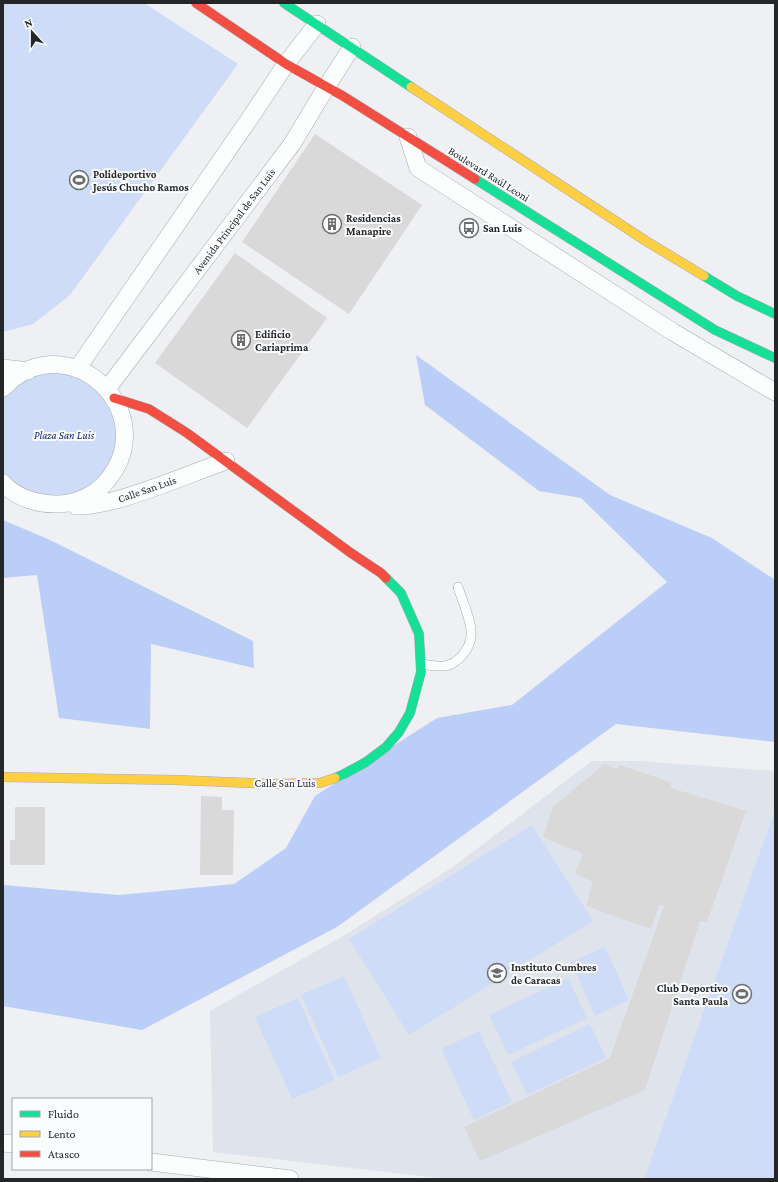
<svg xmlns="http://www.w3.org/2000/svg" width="778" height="1182" font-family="'Crimson Pro',serif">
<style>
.built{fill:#dfe3eb}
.green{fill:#cfdcf8}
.forest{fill:#bbcef8}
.building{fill:#d9d9da}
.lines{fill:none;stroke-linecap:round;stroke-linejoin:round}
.lane-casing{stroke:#a8aaac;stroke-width:10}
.street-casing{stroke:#a8aaac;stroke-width:18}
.fast-casing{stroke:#a8aaac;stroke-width:10}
.slow-casing{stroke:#a8aaac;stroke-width:10}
.jam-casing{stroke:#a8aaac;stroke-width:10}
.lane{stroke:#fcfdfd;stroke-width:9}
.street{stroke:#fcfdfd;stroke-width:17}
.fast{stroke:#16e098;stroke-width:9}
.slow{stroke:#ffcf43;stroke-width:9}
.jam{stroke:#f24e42;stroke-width:9}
.labels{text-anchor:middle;stroke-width:4;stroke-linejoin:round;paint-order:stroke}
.poi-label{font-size:11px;font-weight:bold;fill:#252628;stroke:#fbfcfe;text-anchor:start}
.street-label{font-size:11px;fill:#252628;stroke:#fbfcfe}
.park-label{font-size:11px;font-style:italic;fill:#061d6f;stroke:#fbfcfe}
</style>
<rect width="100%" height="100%" fill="#eef0f3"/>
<!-- built -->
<path class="built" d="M592 761H638L775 771V809L644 1179H447L213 1152 210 1011 343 936 453 867Z"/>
<!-- green -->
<path class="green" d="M3 3H144L238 64 70 295 33 324 3 332Z
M65 366 114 398 118 464 66 504 3 483V388Z
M775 809V1179H644Z
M532 825 593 921 409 1035 349 939Z
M605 947 629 1000 595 1016 571 962Z
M344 976 381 1058 338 1077 301 995Z
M568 978 587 1018 508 1055 489 1015Z
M298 998 335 1080 292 1099 255 1017Z
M590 1024 606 1058 527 1095 511 1062Z
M479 1031 512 1102 474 1120 441 1049Z"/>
<!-- forest -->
<path class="forest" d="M416 355 610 495 712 538 775 580V742L616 724 337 927 142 1030 3 1006V885L119 895 234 884 286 848 315 796 437 718 512 705 667 582 581 498 539 491 425 405Z
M3 520 50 540 253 641 254 668 151 644 150 729 59 718 37 575 3 578Z"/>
<!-- building -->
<path class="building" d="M315 134 422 205 349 314 242 242Z
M235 253 327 318 247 428 155 363Z
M604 764 617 769 619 765 671 782V788L746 811 707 922 700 921 645 1090 480 1161 464 1127 610 1058 664 906 659 905 651 929 586 906 593 882 575 873 583 854 543 837 553 807Z
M201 796 222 797V810H234L233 875H200Z
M15 807H45V865H10V840H15Z"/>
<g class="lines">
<!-- lane casing -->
<g class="lane-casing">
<path id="lane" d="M421 664C430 665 440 668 449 665 462 660 473 644 471 630 470 617 462 600 458 587"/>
</g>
<!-- street casing -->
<g class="street-casing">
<path id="street" d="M408 137 418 168 673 332 775 392
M3 368 28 371
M77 369 250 118 286 64 317 24
M3 388C7 385 10 381 14 378 79 331 162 417 106 482 95 495 77 503 61 504 40 505 17 499 3 483
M107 389 292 144 327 86 352 47
M76 506C89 507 103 503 116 500 153 490 189 474 226 461
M3 1143 13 1144
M151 1162 290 1179"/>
</g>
<!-- fast casing -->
<g class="fast-casing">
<path id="fast" d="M284 3 411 87
M475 179 715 330 775 358
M704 276 737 296 775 314
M335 778 344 774 366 762 386 747 399 732 410 713 421 672 419 634 401 593 386 578"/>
</g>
<!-- slow casing -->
<g class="slow-casing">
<path id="slow" d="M411 87 646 241 704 276
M3 777 176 780 272 784 320 783 335 778"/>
</g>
<!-- jam casing -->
<g class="jam-casing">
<path id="jam" d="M196 3 286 64 343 96 475 179
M114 398 149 409 187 433 351 553 381 573 386 578"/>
</g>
<!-- lane -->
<use href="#lane" class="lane"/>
<!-- street -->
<use href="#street" class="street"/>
<!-- fast -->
<use href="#fast" class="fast"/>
<!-- slow -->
<use href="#slow" class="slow"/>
<!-- jam -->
<use href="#jam" class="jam"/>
</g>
<!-- icons -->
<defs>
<g id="stadium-ring" transform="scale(1)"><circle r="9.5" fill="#fbfcfe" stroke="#6b6d6f" stroke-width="1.5"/><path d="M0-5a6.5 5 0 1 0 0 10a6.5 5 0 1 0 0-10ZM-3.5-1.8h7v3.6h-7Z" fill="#6b6d6f"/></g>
<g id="building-ring" transform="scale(1)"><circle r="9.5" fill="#fbfcfe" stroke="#6b6d6f" stroke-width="1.5"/><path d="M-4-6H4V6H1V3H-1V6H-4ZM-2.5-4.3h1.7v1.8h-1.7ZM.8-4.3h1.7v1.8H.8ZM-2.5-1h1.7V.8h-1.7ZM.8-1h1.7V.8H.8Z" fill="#6b6d6f"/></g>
<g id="bus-ring" transform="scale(1)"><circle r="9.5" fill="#fbfcfe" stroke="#6b6d6f" stroke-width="1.5"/><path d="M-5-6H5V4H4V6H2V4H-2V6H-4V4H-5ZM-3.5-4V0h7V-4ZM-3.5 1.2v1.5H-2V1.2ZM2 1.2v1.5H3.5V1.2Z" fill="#6b6d6f"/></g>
<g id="school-ring" transform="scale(1)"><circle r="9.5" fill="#fbfcfe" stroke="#6b6d6f" stroke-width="1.5"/><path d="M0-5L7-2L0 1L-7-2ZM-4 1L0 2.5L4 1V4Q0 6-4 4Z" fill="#6b6d6f"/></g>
</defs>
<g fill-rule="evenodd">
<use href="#stadium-ring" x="79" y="180"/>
<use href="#building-ring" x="332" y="224"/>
<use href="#bus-ring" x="469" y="228"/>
<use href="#building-ring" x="241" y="340"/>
<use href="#school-ring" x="497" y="973"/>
<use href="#stadium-ring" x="742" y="994"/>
</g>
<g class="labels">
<!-- poi labels -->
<g class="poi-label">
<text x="93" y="178">Polideportivo<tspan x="93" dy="13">Jesús Chucho Ramos</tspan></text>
<text x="346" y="222">Residencias<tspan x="346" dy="13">Manapire</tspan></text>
<text x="483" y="232">San Luis</text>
<text x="255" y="338">Edificio<tspan x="255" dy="13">Cariaprima</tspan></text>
<text x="511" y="971">Instituto Cumbres<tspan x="511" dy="13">de Caracas</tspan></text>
<text x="728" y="992" text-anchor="end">Club Deportivo<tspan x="728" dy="13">Santa Paula</tspan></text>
</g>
<!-- street labels -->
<g class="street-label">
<text transform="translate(489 174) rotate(32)" y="4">Boulevard Raúl Leoni</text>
<text transform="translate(234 221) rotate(-53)" y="4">Avenida Principal de San Luis</text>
<text transform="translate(147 489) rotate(-19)" y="4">Calle San Luis</text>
<text x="285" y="787">Calle San Luis</text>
</g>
<!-- park labels -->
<g class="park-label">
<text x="64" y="439">Plaza San Luis</text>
</g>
</g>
<!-- border -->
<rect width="778" height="1182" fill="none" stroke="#252628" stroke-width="8"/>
<!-- legend -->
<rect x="12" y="1098" width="140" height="72" fill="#fbfcfe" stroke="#a5a6a8"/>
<rect x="20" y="1111" width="20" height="6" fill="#16e098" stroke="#a5a6a8"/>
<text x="48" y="1118" font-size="12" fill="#252628">Fluido</text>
<rect x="20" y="1131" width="20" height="6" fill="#ffcf43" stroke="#a5a6a8"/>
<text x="48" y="1138" font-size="12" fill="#252628">Lento</text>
<rect x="20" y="1151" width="20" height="6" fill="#f24e42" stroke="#a5a6a8"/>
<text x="48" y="1158" font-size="12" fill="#252628">Atasco</text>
<!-- north arrow -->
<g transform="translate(32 32) rotate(339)" stroke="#fbfcfe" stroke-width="3" paint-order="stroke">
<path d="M0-3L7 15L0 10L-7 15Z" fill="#252628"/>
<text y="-6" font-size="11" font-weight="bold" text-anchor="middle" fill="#252628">N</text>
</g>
</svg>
